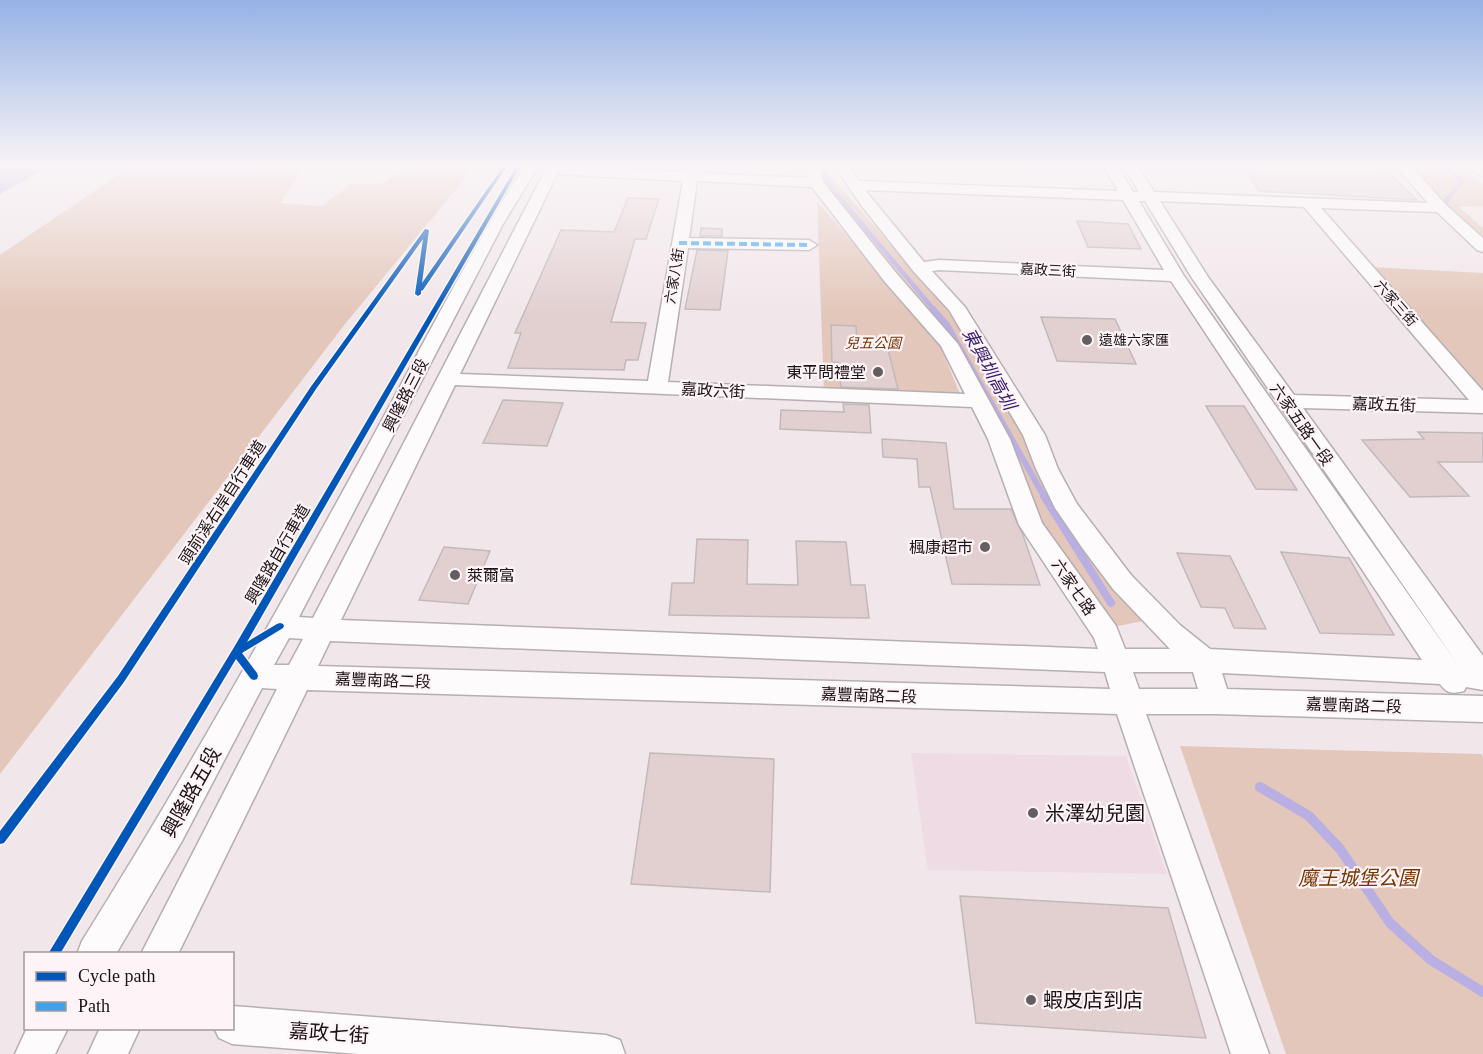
<svg xmlns="http://www.w3.org/2000/svg" width="1483" height="1054" font-family="'Times New Roman','Noto Sans TC',serif">
<style>
.built{fill:#eedbe3}
.green{fill:#e3c7ba}
.water{fill:#b9afe2}
.lines{fill:none;stroke-linecap:round;stroke-linejoin:round}
.stream-far3{stroke:#b9afe2;stroke-width:4.5}
.stream-far2{stroke:#b9afe2;stroke-width:6}
.stream-far1{stroke:#b9afe2;stroke-width:8}
.stream{stroke:#b9afe2;stroke-width:10}
.building{fill:#e2d0d1;stroke:#c1b9bb;stroke-width:1.5}
.minor-casing{stroke:#b6aeb2;stroke-width:3}
.minor{fill:#fdfbfc;fill-rule:evenodd}
.quiet{stroke:#3da2ea;stroke-width:4;stroke-dasharray:8 4;stroke-linecap:butt}
.cycleway-casing{stroke:#fef3f7;stroke-width:3}
.cycleway{fill:#0057b8;fill-rule:evenodd}
.poi-dot{fill:#655e61;stroke:#fef3f7;stroke-width:2}
.labels{text-anchor:middle;stroke-width:4.5;stroke-linejoin:round;paint-order:stroke}
.far-street-label{font-size:14px;fill:#1a1417;stroke:#fef3f7}
.far-poi-label{font-size:14px;fill:#1a1417;stroke:#fef3f7;text-anchor:start}
.far-park-label{font-size:14px;font-style:italic;fill:#753600;stroke:#fef3f7}
.poi-label{font-size:16px;fill:#1a1417;stroke:#fef3f7;text-anchor:end}
.street-label{font-size:16px;fill:#1a1417;stroke:#fef3f7}
.water-label{font-size:18px;font-style:italic;fill:#341b6d;stroke:#fef3f7}
.near-street-label{font-size:20px;fill:#1a1417;stroke:#fef3f7}
.near-poi-label{font-size:20px;fill:#1a1417;stroke:#fef3f7;text-anchor:start}
.near-park-label{font-size:20px;font-style:italic;fill:#753600;stroke:#fef3f7}
</style>
<rect width="100%" height="100%" fill="#f1e7eb"/>
<!-- built -->
<path class="built" d="M911 753 1126 756 1167 874 928 870Z"/>
<!-- green -->
<path class="green" d="M133 165H305L280 203 322 206 351 184H381L412 165H476L345 324 0 774V255Z
M818 165H826L827 172 945 307 1144 621 1112 627 1042 524 999 425 943 327 825 187Z
M1402 165H1459L1483 184V206L1459 207 1483 228V245Z
M817 201 938 341 961 396 824 393Z
M1371 267 1483 273V389L1480 388Z
M1180 746 1481 754 1483 757V1054H1286Z"/>
<!-- water -->
<path class="water" d="M0 165H52L0 194Z"/>
<g class="lines">
<!-- stream-far3 -->
<path class="stream-far3" d="M821 165 829 185 935 311
M1446 165 1462 181 1444 204 1450 209"/>
<!-- stream-far2 -->
<path class="stream-far2" d="M933 309 947 325 1045 498"/>
<!-- stream-far1 -->
<path class="stream-far1" d="M1044 496 1111 603"/>
<!-- stream -->
<path class="stream" d="M1260 787 1309 816 1340 849 1390 923 1431 960 1483 992"/>
</g>
<!-- building -->
<path class="building" d="M1243 165H1381L1417 200 1259 191Z
M628 198 659 199 646 239H635L611 322 646 323 638 360H626L624 370 508 368 521 333H515L561 230 614 232Z
M1077 221 1128 224 1141 249 1088 247Z
M701 228 722 229V236H700Z
M697 250 728 251 720 310 685 309Z
M1041 317 1115 319 1136 364 1057 361Z
M831 325 856 326 857 345 887 346 898 389 841 387 838 362H832Z
M503 400 563 403 547 446 483 443Z
M843 404 869 405 871 433 780 429 781 410 844 412Z
M1206 406H1244L1297 490 1256 489Z
M1418 432 1483 433V462H1438L1469 496 1410 497 1362 440 1424 439Z
M882 439 946 443 954 509H1011L1023 535 1040 585 952 584 930 487H919L917 459 883 457Z
M697 539 748 540 747 584 798 585 796 541 846 542 851 585H865L869 618 669 615 672 583H694Z
M444 547 490 551 468 604 419 600Z
M1281 552 1349 558 1394 635 1320 633Z
M1177 553 1230 556 1266 629 1234 628 1225 608 1201 607Z
M650 753 774 759 770 892 631 884Z
M960 896 1168 908 1206 1038 976 1023Z"/>
<g class="lines">
<!-- minor casing -->
<g class="minor-casing">
<path id="minor" d="M525 165H539L503 224 299 617 313 618 548 165 685 172 686 165H700L699 173 808 178 805 165H819L823 182 897 274 958 344 1010 439 1042 523 1116 626 1125 649H1170L1113 589 1083 549 1055 508 1036 469 1023 435 949 310 914 272 861 205 834 165H848L859 181 1118 191 1103 165H1117L1133 192H1139L1123 165H1137L1154 192 1428 203 1395 165H1410L1446 205 1483 238V252L1477 250 1437 212 1321 208 1483 391V413L1303 408 1483 656V690L1466 687 1464 691C1453 694 1447 694 1440 684L1222 673 1227 689 1483 696V722L1216 714H1146L1269 1054H1231L1117 714 307 690 178 954H141L277 689 262 688 182 841 116 954H77L82 941C180 785 270 624 359 462 414 363 464 261 525 165ZM557 174 683 181 648 381 460 374ZM697 181 812 187 885 282 941 346 965 394 668 382 688 248 809 250 817 245 809 240 689 238ZM865 190 1123 200 1164 270 939 260 924 262ZM1139 201H1145L1192 278 1456 662 1184 276ZM1160 201 1304 207 1469 400 1294 395 1208 277ZM939 270 1171 281 1422 660 1210 649 1180 625 1131 575 1077 504 1058 469 1045 435 965 307 932 271ZM455 385 972 407 988 439 1019 525 1094 638 1098 649 341 620ZM289 638 303 639 289 665H274ZM330 641 1105 672 1110 689 318 666ZM1133 672H1193L1198 689H1139Z
M1465 165H1482L1483 177Z
M232 1006 606 1035 620 1040 625 1054H359L232 1044 219 1038 214 1028H232Z
M27 1028H68L55 1054H15Z
M100 1028H140L128 1054H88Z"/>
</g>
<!-- minor -->
<use href="#minor" class="minor"/>
<!-- quiet -->
<path class="quiet" d="M679 243 809 245"/>
<!-- cycleway casing -->
<g class="cycleway-casing">
<path id="cycleway" d="M504 165H508L423 290 421 291V294L418 296 415 294 423 239 316 389 124 682 4 843 0 844V831L118 676 310 388 425 229 429 230 422 283Z
M517 165H521L247 642 277 624 280 623 283 624 284 626 283 628 242 653 257 673 258 676 257 679 254 680 251 679 236 659 60 954H48L233 649Z"/>
</g>
<!-- cycleway -->
<use href="#cycleway" class="cycleway"/>
</g>
<!-- sky -->
<linearGradient id="sky" x2="0" y2="1"><stop stop-color="#95b2e6"/><stop offset="0.53" stop-color="#f9f4f6"/><stop offset="1" stop-color="#f9f4f6" stop-opacity="0"/></linearGradient>
<rect width="1483" height="313" fill="url(#sky)"/>
<!-- markers -->
<g class="poi-dot">
<circle cx="1087" cy="340" r="6"/>
<circle cx="878" cy="372" r="6"/>
<circle cx="985" cy="547" r="6"/>
<circle cx="455" cy="575" r="6"/>
<circle cx="1033" cy="813" r="6"/>
<circle cx="1031" cy="1000" r="6"/>
</g>
<g class="labels">
<!-- far-street labels -->
<g class="far-street-label">
<text transform="translate(1048 270) rotate(3)" y="5">嘉政三街</text>
<text transform="translate(674 276) rotate(-81)" y="5">六家八街</text>
<text transform="translate(1396 303) rotate(49)" y="5">六家三街</text>
</g>
<!-- far-poi labels -->
<g class="far-poi-label">
<text x="1099" y="345">遠雄六家匯</text>
</g>
<!-- far-park labels -->
<g class="far-park-label">
<text x="873" y="348">兒五公園</text>
</g>
<!-- poi labels -->
<g class="poi-label">
<text x="866" y="378">東平問禮堂</text>
<text x="973" y="553">楓康超市</text>
<text x="467" y="581" text-anchor="start">萊爾富</text>
</g>
<!-- street labels -->
<g class="street-label">
<text transform="translate(713 390) rotate(3)" y="6">嘉政六街</text>
<text transform="translate(405 395) rotate(-63)" y="6">興隆路三段</text>
<text transform="translate(1384 404) rotate(2)" y="6">嘉政五街</text>
<text transform="translate(1302 424) rotate(55)" y="6">六家五路一段</text>
<text transform="translate(222 502) rotate(-57)" y="6">頭前溪右岸自行車道</text>
<text transform="translate(277 554) rotate(-60)" y="6">興隆路自行車道</text>
<text transform="translate(1074 587) rotate(56)" y="6">六家七路</text>
<text transform="translate(383 680) rotate(2)" y="6">嘉豐南路二段</text>
<text transform="translate(869 695) rotate(2)" y="6">嘉豐南路二段</text>
<text transform="translate(1354 705) rotate(2)" y="6">嘉豐南路二段</text>
</g>
<!-- water labels -->
<g class="water-label">
<text transform="translate(989 369) rotate(61)" y="6">東興圳高圳</text>
</g>
<!-- near-street labels -->
<g class="near-street-label">
<text transform="translate(191 792) rotate(-61)" y="7">興隆路五段</text>
<text transform="translate(329 1033) rotate(4)" y="7">嘉政七街</text>
</g>
<!-- near-poi labels -->
<g class="near-poi-label">
<text x="1045" y="820">米澤幼兒園</text>
<text x="1043" y="1007">蝦皮店到店</text>
</g>
<!-- near-park labels -->
<g class="near-park-label">
<text x="1358" y="885">魔王城堡公園</text>
</g>
</g>
<!-- legend -->
<rect x="24" y="952" width="210" height="78" fill="#fef3f7" stroke="#a39a9d" stroke-width="1.5"/>
<rect x="36" y="972" width="30" height="9" fill="#0057b8" stroke="#a39a9d" stroke-width="1.5"/>
<text x="78" y="982" font-size="18" fill="#1a1417">Cycle path</text>
<rect x="36" y="1002" width="30" height="9" fill="#3da2ea" stroke="#a39a9d" stroke-width="1.5"/>
<text x="78" y="1012" font-size="18" fill="#1a1417">Path</text>
</svg>
